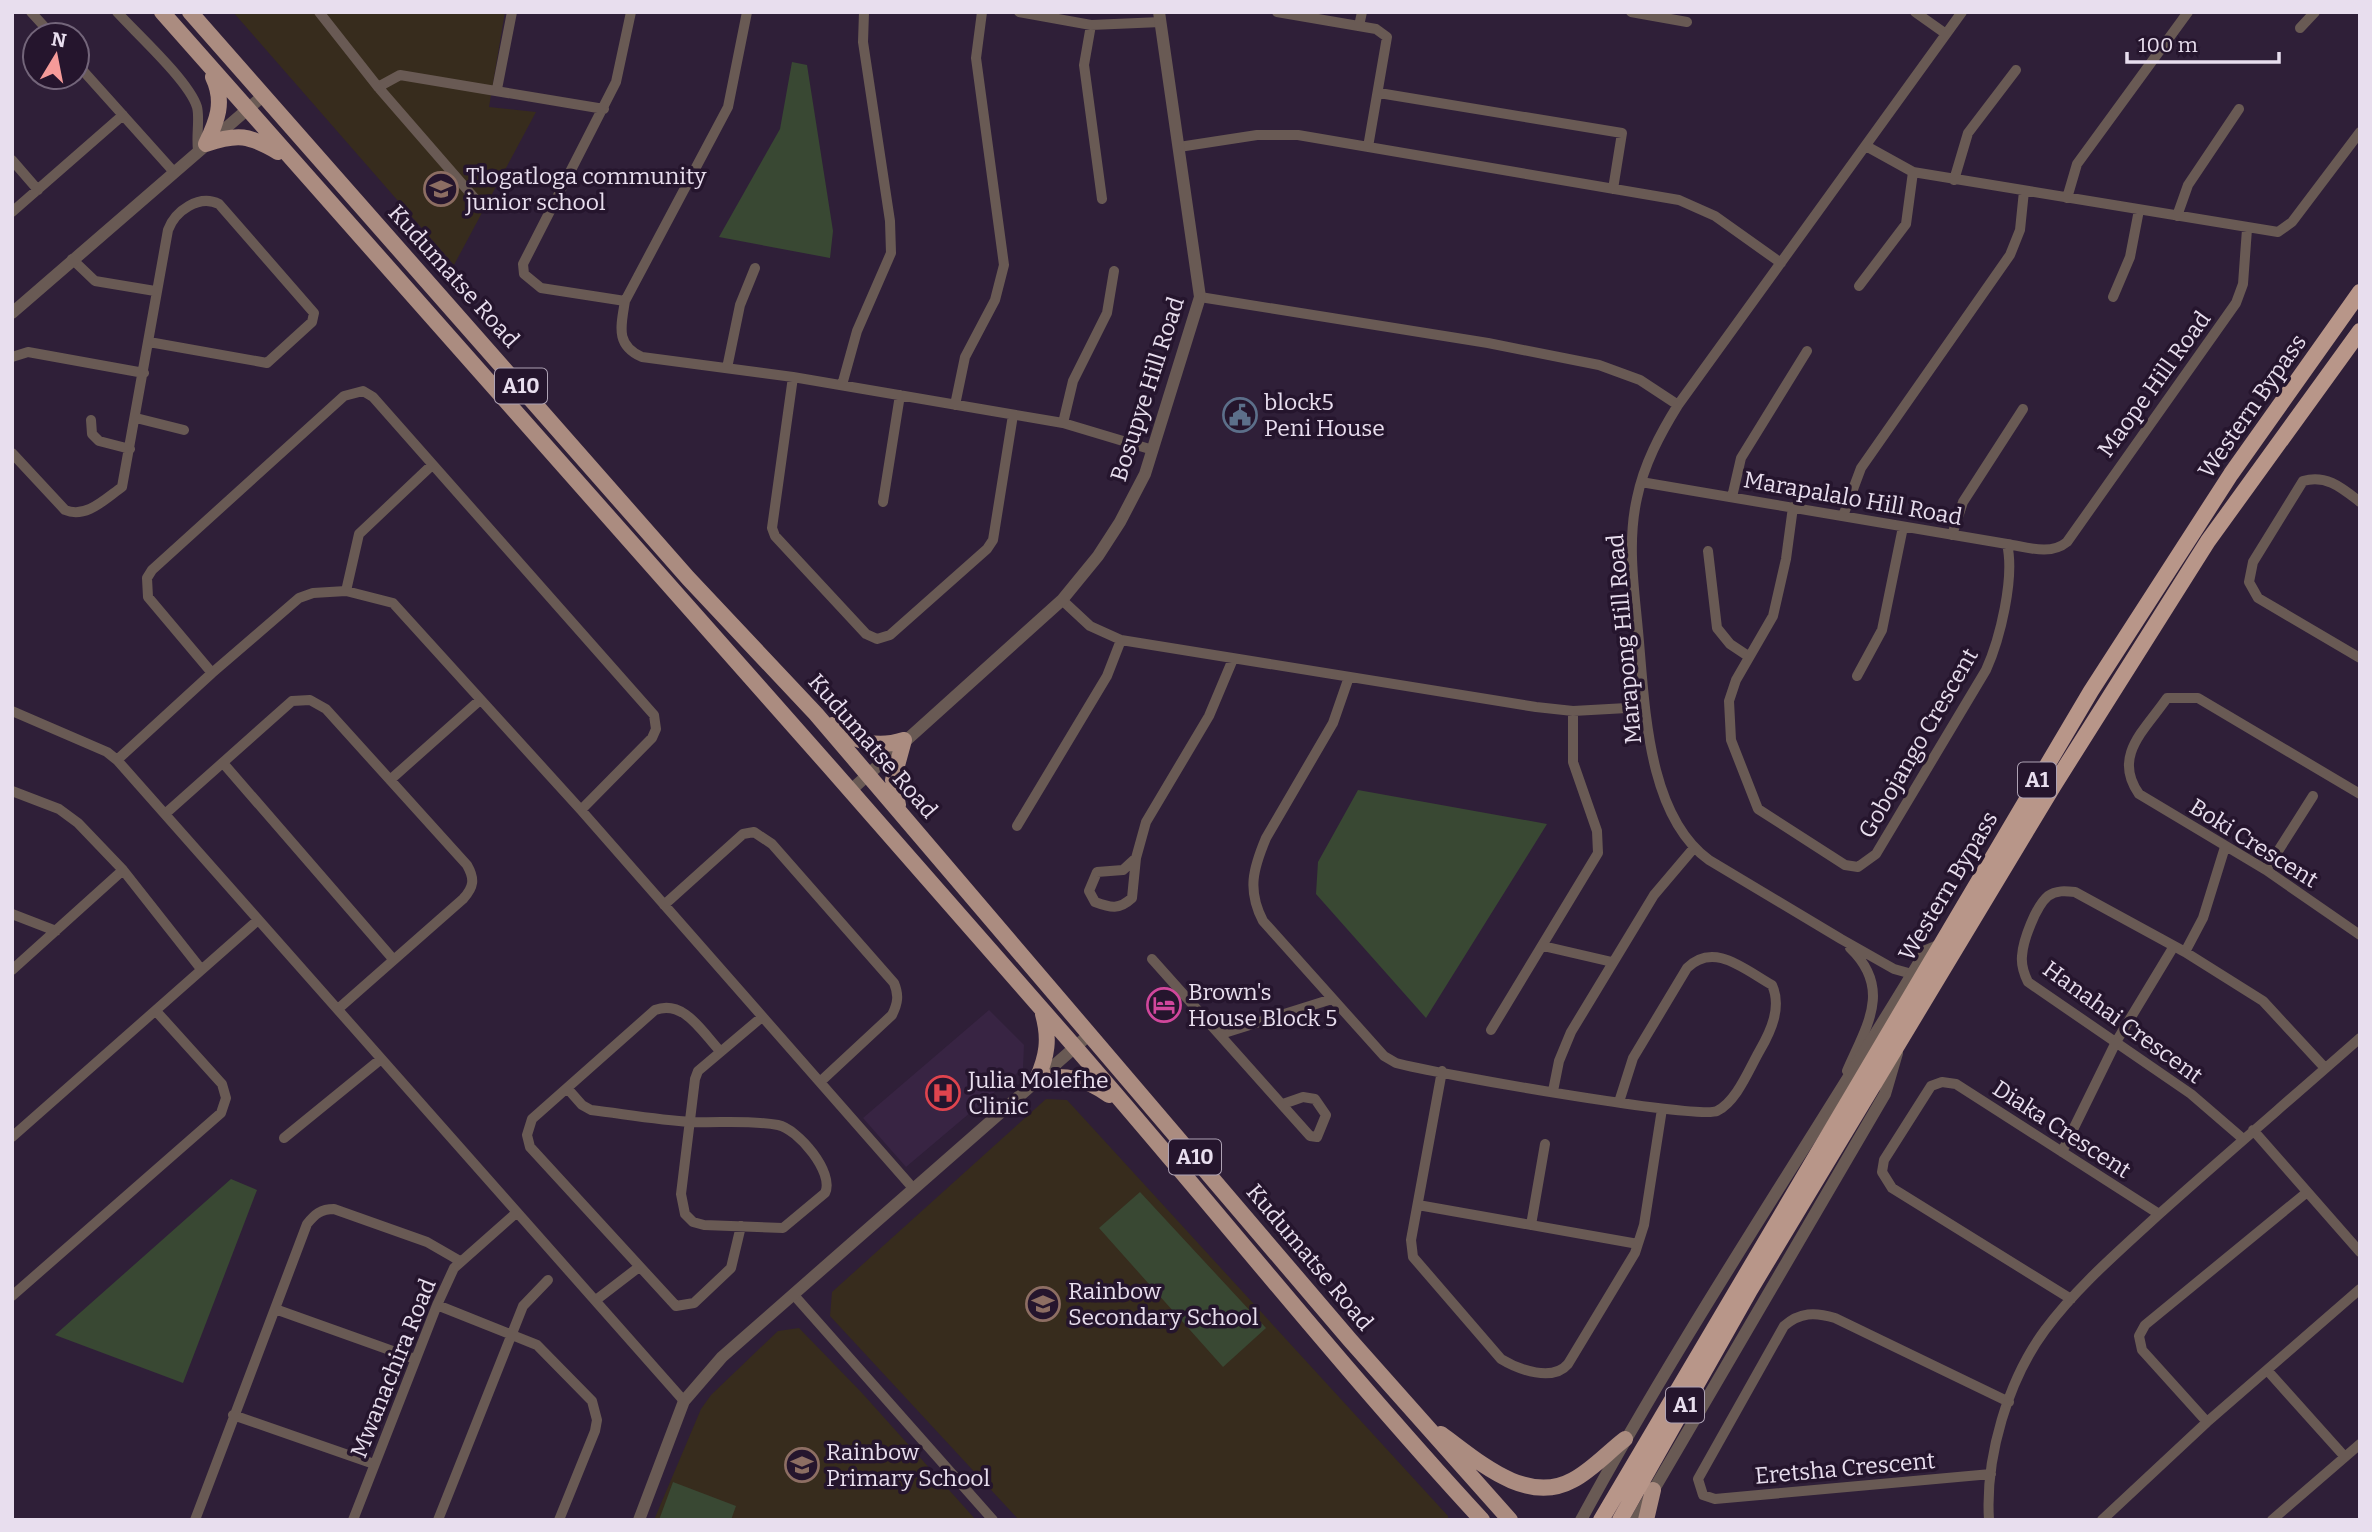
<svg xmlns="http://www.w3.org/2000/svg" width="2372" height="1532" font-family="Bitter,serif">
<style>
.built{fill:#382443}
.education{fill:#372c1d}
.green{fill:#394833}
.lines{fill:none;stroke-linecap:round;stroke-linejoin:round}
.minor{stroke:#695a54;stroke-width:10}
.tertiary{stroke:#695a54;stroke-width:12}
.primary{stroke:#ab8c80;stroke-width:16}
.trunk{stroke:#b89689;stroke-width:16}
.labels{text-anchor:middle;stroke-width:7;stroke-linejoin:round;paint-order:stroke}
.shield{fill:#25152d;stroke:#aea2b4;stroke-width:2}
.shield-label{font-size:21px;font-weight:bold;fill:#e8deee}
.poi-label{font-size:23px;fill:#e8deee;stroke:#25152d;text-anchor:start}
.street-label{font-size:23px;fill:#e8deee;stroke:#25152d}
</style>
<rect width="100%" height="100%" fill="#2f1f38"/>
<!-- built -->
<path class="built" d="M989 1010 1024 1045 1023 1068 906 1167 863 1118Z"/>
<!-- education -->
<path class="education" d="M233 12H505L489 107 536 112 454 265Z
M1046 1099 1067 1100 1448 1516V1520H1019L830 1316 832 1292Z
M799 1328 862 1393 976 1520H654L701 1409 711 1395 778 1331Z"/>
<!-- green -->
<path class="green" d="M792 62 807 65 833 231 830 258 719 237 780 129Z
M1358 790 1547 824 1426 1018 1316 894 1318 862Z
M231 1179 257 1190 183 1383 55 1335Z
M1140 1192 1266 1328 1223 1367 1099 1228Z
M673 1482 736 1506 731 1520H659Z"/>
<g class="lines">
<!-- minor -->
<path class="minor" d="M31 12 52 35
M117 12C137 34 189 81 197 107 200 118 196 136 198 150
M319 12 378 87 477 201
M747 12 728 107 625 301C621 326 615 345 642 357L793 377 1063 423 1153 450
M1019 12 1091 25 1161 22
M1277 12 1376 29 1387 37 1368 147
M1631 12 1687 22
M1915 12 1946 34
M1091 25 1084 65 1102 199
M1359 26 1362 12
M2300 28 2315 12
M77 64 173 171
M378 87 400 75 604 109
M497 89 512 12
M1379 93 1622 133 1613 189
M1866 146 1913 172 2278 232 2292 222 2360 132
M1179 147 1257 135H1298L1679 200 1715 216 1781 263
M12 160 38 190
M1954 180 1968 133 2016 70
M2067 198 2077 164 2188 12
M12 212 123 115
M2177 216 2188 185 2239 109
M72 259 95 281 155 291
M1859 286 1906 224 1913 172
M1200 297 1488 343 1599 365 1640 380 1678 405
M2113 297 2130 257 2139 210
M625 301 541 288 524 274 523 264 616 82 631 12
M12 357 28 352 144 373
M727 368 740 305 755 268
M793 377 772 528 775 536 866 634 877 639 890 635 987 549 993 540 1013 415
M842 385 857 331 891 253 890 221 863 42 864 12
M955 405 965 357 995 300 1004 265 976 58 982 12
M136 418 184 430
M91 420 92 434 99 441 130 449
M1063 423 1073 381 1107 313 1114 271
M12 453 65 510C86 519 105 499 122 487L168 230C175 211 199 194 219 204L314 313 312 322 267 363 149 342
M1641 482 2007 544C2027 547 2050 556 2067 542L2236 303 2243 284 2247 229
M1732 497 1741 458 1807 351
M883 502 900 395
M2360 502C2342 488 2326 474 2303 481L2253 562 2249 582 2258 598 2360 658
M1793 507 1786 559 1773 616 1736 680 1729 701 1731 740 1758 809 1845 865 1858 867 1876 854 1986 670C2000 639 2015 578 2007 544
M1843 516 1861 468 2010 255 2020 230 2024 191
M1952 535 1963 502 2023 409
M1708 551 1717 628 1730 644 1748 656
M346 591 359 534 432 465
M1062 600 1090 626 1121 640 1536 707 1573 711 1645 707
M212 673 148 597 147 578 152 570 344 396 363 391 373 397 654 715 656 729 652 738 581 810
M1857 676 1882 630 1903 527
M1349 677 1333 723 1266 838C1253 869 1247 890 1263 921L1384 1056 1396 1063C1432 1073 1698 1120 1717 1111 1737 1101 1749 1069 1760 1050 1771 1031 1782 1007 1772 985 1745 970 1714 941 1687 968L1633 1058 1619 1102
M12 711 107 752 117 760 684 1401
M117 760 212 673 299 598 313 593 346 591 393 603 581 810 912 1187
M223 763 393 959
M390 780 480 700
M12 791 59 809 78 823 123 870 201 969
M2360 794 2198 698H2167C2145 730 2112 756 2139 794L2266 870 2360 935
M165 814 292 701 310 700 326 709 467 865C475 879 474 887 463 899L338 1009
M1017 826 1107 676 1121 640
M1136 858 1123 870 1097 872 1089 891 1095 902C1111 908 1119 910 1132 898L1136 858 1146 822 1209 716 1233 659
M2266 870 2313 796
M664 905 743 834 754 832 772 844 894 983C899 995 898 1003 892 1015L820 1082
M12 914 56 931
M1543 946 1612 962
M2185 952 2203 918 2225 847
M1152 959 1310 1136 1317 1137 1326 1115 1315 1099 1303 1097 1283 1104
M12 970 123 870
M1912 974 1894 969 1841 939 1709 860C1646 814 1645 703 1638 631 1634 587 1627 542 1637 498 1644 464 1660 434 1678 405L1962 12
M1491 1030 1598 853 1597 831 1573 762V711
M1221 1034 1332 999
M720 1051C702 1032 684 999 655 1010L532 1119 527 1135 530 1147 676 1306 694 1303 731 1268 741 1226
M1442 1071 1411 1240 1413 1257 1501 1359C1519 1370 1553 1382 1568 1364L1635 1253 1644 1225 1662 1109
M1847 1071C1866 1027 1893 989 1850 948
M567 1088 582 1105 591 1110C624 1114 658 1120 692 1122 720 1123 751 1120 778 1125 798 1129 835 1173 825 1193L783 1228 704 1225 693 1222 685 1214 681 1194 695 1079 698 1071 762 1017
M1553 1091 1559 1061 1571 1032 1654 895 1693 849
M2253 1130 2360 1252
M12 1137 258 920
M284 1138 381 1059
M2242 1138 2191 1094 2028 982C2024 974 2021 966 2022 956 2023 940 2036 906 2048 896 2056 890 2066 891 2075 892L2185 952 2263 1001 2325 1068
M2062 1152 2116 1042 2174 946
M1418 1205 1638 1244
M1531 1225 1545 1144
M793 1294 993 1520
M12 1296 221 1113 226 1098 222 1084 156 1011
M2071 1299 1892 1188 1882 1172 1884 1160 1931 1086 1942 1082 1956 1084 2159 1214
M596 1300 639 1267
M437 1305 537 1345 592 1401 597 1420 595 1431 559 1520
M275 1309 415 1359
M2267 1370 2345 1457
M233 1415 374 1464
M2207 1422 2142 1350 2139 1336 2145 1325 2306 1193
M1991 1474 1715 1499 1703 1495 1698 1479 1784 1326C1800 1312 1815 1312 1835 1318L2009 1402
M195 1520 307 1224C315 1214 321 1209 334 1209L427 1242 460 1261
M353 1520 437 1305 454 1268 516 1213
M438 1520 523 1306 548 1280
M1989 1520C1985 1457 2008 1380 2045 1330 2077 1287 2118 1252 2157 1216 2224 1156 2292 1098 2360 1038
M2102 1520 2207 1422 2360 1289
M2272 1520 2360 1444"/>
<!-- tertiary -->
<path class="tertiary" d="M12 313 264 95
M850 791 1062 600 1098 556 1120 522 1145 474 1200 297 1159 12
M639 1520 684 1401 722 1357 1090 1034
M1581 1520C1687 1325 1812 1141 1926 951L1938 946
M1636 1520 1885 1094 1897 1053"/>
<!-- primary -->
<path class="primary" d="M162 12C465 354 768 695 1068 1039 1207 1198 1338 1364 1482 1520
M190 12 688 578 816 714 1350 1340 1510 1520
M206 144C238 133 249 135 278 152
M206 144C217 121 225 102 213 77
M832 725C857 742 875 749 904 740
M898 805 893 780 904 740
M1037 1079C1066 1074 1085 1078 1109 1095
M1037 1079C1047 1056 1050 1039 1043 1014
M1441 1434C1477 1460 1526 1506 1573 1480 1592 1470 1608 1452 1625 1439
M1646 1520 1653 1490"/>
<!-- trunk -->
<path class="trunk" d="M1601 1520 2091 691 2231 474 2360 292
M1620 1520 1750 1290 2054 785 2208 541 2360 331"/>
</g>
<!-- icons -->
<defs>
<g id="school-ring" transform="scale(1.75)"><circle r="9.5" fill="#25152d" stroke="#8d6e63" stroke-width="1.5"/><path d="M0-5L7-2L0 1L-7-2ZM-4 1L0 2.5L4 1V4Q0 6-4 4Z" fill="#8d6e63"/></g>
<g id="civic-ring" transform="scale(1.75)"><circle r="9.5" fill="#25152d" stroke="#5c6f8a" stroke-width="1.5"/><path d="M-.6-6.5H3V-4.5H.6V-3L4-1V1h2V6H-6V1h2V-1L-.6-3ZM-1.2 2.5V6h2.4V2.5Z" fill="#5c6f8a"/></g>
<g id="hotel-ring" transform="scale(1.75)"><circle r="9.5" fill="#25152d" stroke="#d1479c" stroke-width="1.5"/><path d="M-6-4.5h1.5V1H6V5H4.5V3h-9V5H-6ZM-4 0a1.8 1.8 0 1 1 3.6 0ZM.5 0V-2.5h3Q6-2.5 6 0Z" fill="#d1479c"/></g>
<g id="hospital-ring" transform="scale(1.75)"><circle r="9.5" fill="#25152d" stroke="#e0444e" stroke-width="1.5"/><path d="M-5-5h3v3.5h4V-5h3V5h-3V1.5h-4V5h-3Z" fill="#e0444e"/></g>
</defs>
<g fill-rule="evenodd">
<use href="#school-ring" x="441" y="189"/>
<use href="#civic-ring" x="1240" y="415"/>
<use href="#hotel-ring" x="1164" y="1005"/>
<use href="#hospital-ring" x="943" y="1093"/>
<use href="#school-ring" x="1043" y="1304"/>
<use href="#school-ring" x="802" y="1465"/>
</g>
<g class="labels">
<!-- shield labels -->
<g class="shield">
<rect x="495" y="368.5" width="52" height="35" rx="5"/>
<rect x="2018" y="762.5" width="38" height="35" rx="5"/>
<rect x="1169" y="1139.5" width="52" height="35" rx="5"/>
<rect x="1666" y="1387.5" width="38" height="35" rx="5"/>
</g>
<g class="shield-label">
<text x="521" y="393">A10</text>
<text x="2037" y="787">A1</text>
<text x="1195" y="1164">A10</text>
<text x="1685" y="1412">A1</text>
</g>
<!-- poi labels -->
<g class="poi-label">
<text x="466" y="184">Tlogatloga community<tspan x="466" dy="26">junior school</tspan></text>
<text x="1264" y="410">block5<tspan x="1264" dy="26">Peni House</tspan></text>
<text x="1188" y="1000">Brown's<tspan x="1188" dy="26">House Block 5</tspan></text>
<text x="968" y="1088">Julia Molefhe<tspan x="968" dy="26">Clinic</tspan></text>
<text x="1068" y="1299">Rainbow<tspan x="1068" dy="26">Secondary School</tspan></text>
<text x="826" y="1460">Rainbow<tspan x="826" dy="26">Primary School</tspan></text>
</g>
<!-- street labels -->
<g class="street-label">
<text transform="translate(454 276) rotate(48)" y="8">Kudumatse Road</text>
<text transform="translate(2154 384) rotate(-54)" y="8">Maope Hill Road</text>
<text transform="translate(1147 389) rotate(-72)" y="8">Bosupye Hill Road</text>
<text transform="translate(2252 406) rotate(-55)" y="8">Western Bypass</text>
<text transform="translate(1853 498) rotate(10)" y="8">Marapalalo Hill Road</text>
<text transform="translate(1624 639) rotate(-95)" y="8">Marapong Hill Road</text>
<text transform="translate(1918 743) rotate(-60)" y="8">Gobojango Crescent</text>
<text transform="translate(873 746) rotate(49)" y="8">Kudumatse Road</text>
<text transform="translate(2254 843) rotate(32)" y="8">Boki Crescent</text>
<text transform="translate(1948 886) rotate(-59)" y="8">Western Bypass</text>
<text transform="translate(2123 1022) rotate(36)" y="8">Hanahai Crescent</text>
<text transform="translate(2062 1129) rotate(33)" y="8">Diaka Crescent</text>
<text transform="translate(1310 1257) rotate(50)" y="8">Kudumatse Road</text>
<text transform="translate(393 1368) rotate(-68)" y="8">Mwanachira Road</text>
<text transform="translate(1845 1468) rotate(-5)" y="8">Eretsha Crescent</text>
</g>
</g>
<!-- border -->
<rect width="2372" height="1532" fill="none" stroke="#e8deee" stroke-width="28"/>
<!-- north arrow -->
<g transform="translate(56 56) rotate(10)"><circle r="33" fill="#25152d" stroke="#73657a" stroke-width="2"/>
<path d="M0-5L12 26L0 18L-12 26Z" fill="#f59b99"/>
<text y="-10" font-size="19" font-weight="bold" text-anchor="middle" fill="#e8deee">N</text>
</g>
<!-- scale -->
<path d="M2127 52v10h152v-10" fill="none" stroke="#e8deee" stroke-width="3.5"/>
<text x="2138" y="52" font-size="21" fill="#e8deee" stroke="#25152d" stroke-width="5" paint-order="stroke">100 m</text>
</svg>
